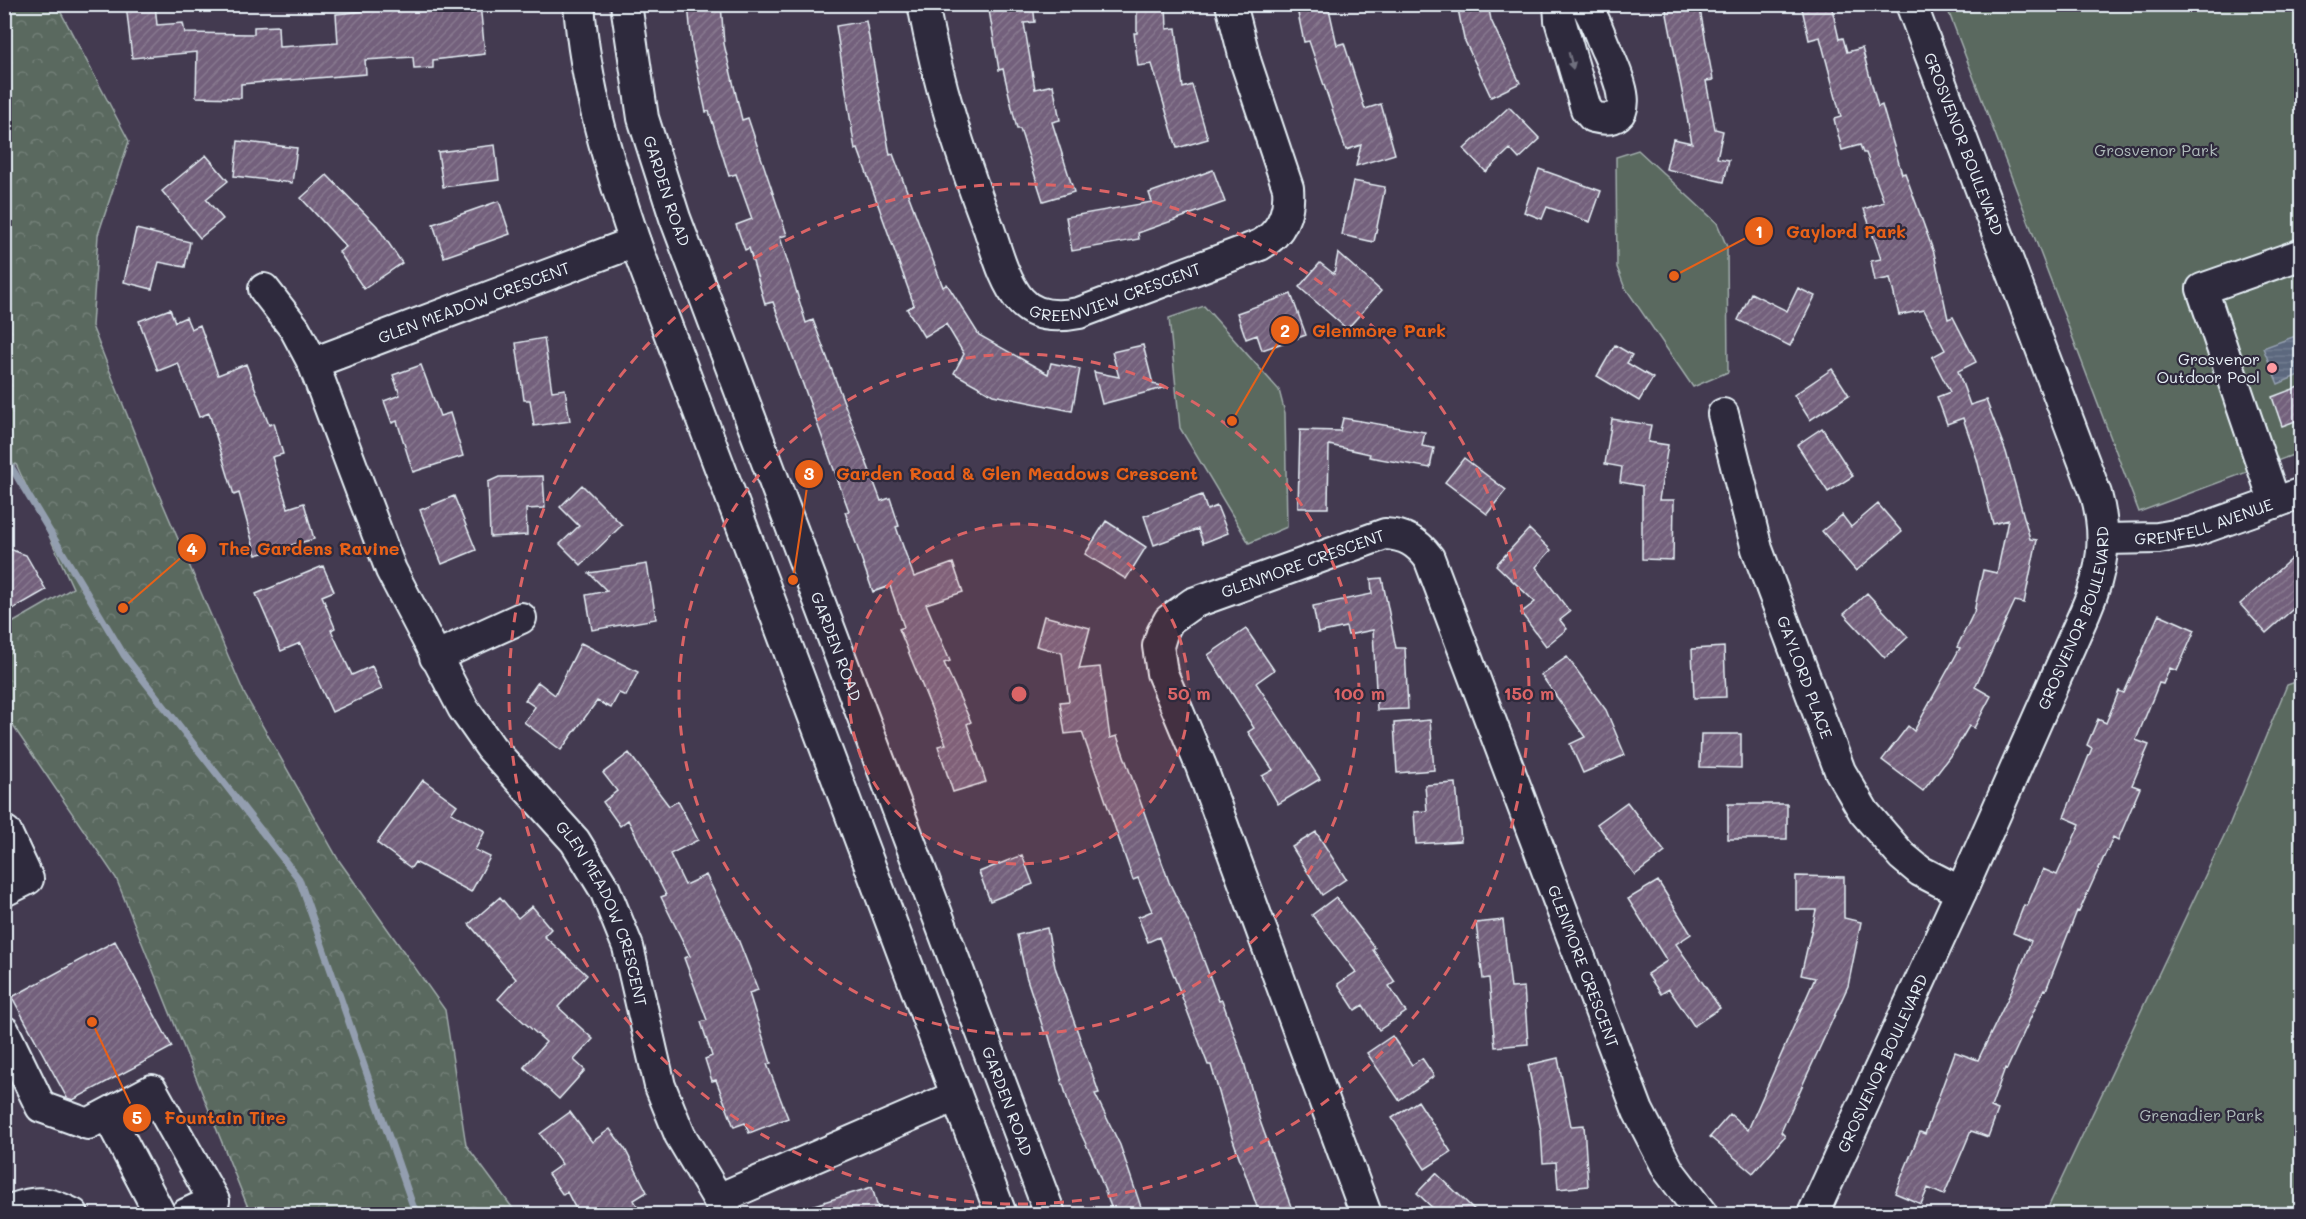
<svg xmlns="http://www.w3.org/2000/svg" width="2306" height="1219" font-family="Mali,sans-serif">
<style>
.forest{fill:url(#forest-crowns);stroke:#a1adac;stroke-width:1.5}
.green{fill:#5a695f;stroke:#a1adac;stroke-width:1.5}
.water{fill:url(#water-rules);stroke:#939eaf;stroke-width:1.5}
.lines{fill:none;stroke-linecap:round;stroke-linejoin:round}
.stream{stroke:#939eaf;stroke-width:7}
.building{fill:url(#building-hatch);stroke:#e8f1f8;stroke-width:1.5}
.minor-casing{stroke:#e8f1f8;stroke-width:34}
.minor{stroke:#2f2a3d;stroke-width:30}
.oneway{fill:#70707e}
.ring{fill:none;stroke:#db6466;stroke-width:3;stroke-dasharray:10 8}
.poi-dot{fill:#ff9aa2;stroke:#2f2a3d;stroke-width:2}
.labels{text-anchor:middle;stroke-width:4.5;stroke-linejoin:round;paint-order:stroke}
.street-label{font-size:16px;fill:#e8f1f8;stroke:#2f2a3d}
.park-label{font-size:16px;fill:#afbbbb;stroke:#2f2a3d}
.poi-label{font-size:16px;fill:#e8f1f8;stroke:#2f2a3d;text-anchor:end}
.centre{fill:#db6466;stroke:#2f2a3d;stroke-width:3}
.ring-label{font-size:18px;text-anchor:middle;font-weight:bold;fill:#db6466;stroke:#2f2a3d;stroke-width:4.5;stroke-linejoin:round;paint-order:stroke}
.leader{fill:none;stroke:#e86118;stroke-width:2}
.callout-dot{fill:#e86118;stroke:#2f2a3d;stroke-width:2}
.mark-label{font-size:18px;text-anchor:middle;font-weight:bold;fill:#fff}
.callout-label{font-size:18px;text-anchor:middle;font-weight:bold;fill:#e86118;stroke:#2f2a3d;stroke-width:4.5;stroke-linejoin:round;paint-order:stroke}
</style>
<defs>
<pattern id="forest-crowns" width="20" height="18" patternUnits="userSpaceOnUse" patternTransform="scale(1.5)"><rect width="20" height="18" fill="#5a695f"/><path d="M2 6a3 3 0 1 1 6 0M12 15a3 3 0 1 1 6 0" fill="none" stroke="#727f77"/></pattern>
<pattern id="water-rules" width="6" height="5" patternUnits="userSpaceOnUse" patternTransform="scale(1.5)"><rect width="6" height="5" fill="#5b677e"/><path d="M0 2.5h6" fill="none" stroke="#737d91"/></pattern>
<pattern id="building-hatch" width="6" height="6" patternUnits="userSpaceOnUse" patternTransform="scale(1.5)"><rect width="6" height="6" fill="#73617b"/><path d="M-1 1l2-2M0 6l6-6M5 7l2-2" fill="none" stroke="#87788e"/></pattern>
</defs>
<rect width="100%" height="100%" fill="#433a50"/>
<filter id="ink" filterUnits="userSpaceOnUse"><feTurbulence type="fractalNoise" baseFrequency=".0167" numOctaves="2"/><feDisplacementMap in="SourceGraphic" scale="12" xChannelSelector="R" yChannelSelector="G"/><feConvolveMatrix kernelMatrix="1 2 1 2 8 2 1 2 1" color-interpolation-filters="sRGB"/></filter>
<g filter="url(#ink)">
<!-- forest -->
<path class="forest" d="M5 4 57 5 129 141 98 235 92 326 154 483 245 695 338 859 445 1010 466 1145 517 1214H254L247 1205 116 878 5 714V627L73 588 16 464 5 470Z"/>
<!-- green -->
<path class="green" d="M1946 5H2301V452L2139 512Z
M1638 150 1717 223 1727 247 1728 372 1693 387 1624 286 1617 267 1616 157Z
M1204 306 1279 390 1285 413 1287 527 1249 543 1180 428 1169 318Z
M2301 680V1214H2045L2230 823 2287 685Z"/>
<!-- water -->
<path class="water" d="M2301 334V374L2278 384 2263 348Z"/>
<g class="lines">
<!-- stream -->
<path class="stream" d="M4 455 124 655 299 879 413 1206 419 1214"/>
</g>
<!-- building -->
<path class="building" d="M126 4H155L157 25 183 23 185 33 254 34V27L278 26 279 47 338 43 336 14 432 4H480L485 54 433 60V68L414 69 413 57 365 60 366 74 241 84V98L196 97 197 52 132 58Z
M688 4H721L724 44 742 120 748 118 787 235 780 237 806 323 813 320 881 501 890 498 899 526 896 527 914 577 953 563 963 592 926 604 950 661 944 663 971 722 967 724 986 782 953 792 938 746 946 744 899 629 904 627 890 586 873 592 845 512 849 511 773 302 765 304 749 248 745 250 736 225 752 219 736 174 729 176 709 111 706 112 692 47Z
M988 4H1033L1035 22 1024 23 1035 89 1053 85 1060 120 1052 122 1074 192 1043 201 1020 129H1017L1003 69 999 70Z
M1137 4H1166L1167 29 1176 28 1183 88 1192 85 1208 139 1177 148 1152 64 1138 66 1134 33H1137Z
M1296 4H1328L1337 45 1344 43 1365 109 1381 104 1395 154 1356 166 1361 145 1346 150 1309 41 1304 42Z
M1457 4H1488L1491 20 1520 83 1491 97 1464 39Z
M1665 4H1699L1713 80 1706 81 1715 129 1723 131 1717 158 1729 160 1724 182 1666 169 1673 139 1692 143Z
M1801 4H1831L1839 39 1843 38 1847 52 1862 48 1878 107 1882 105 1902 174 1905 173 1934 253 1948 319 1953 317 1976 362 1958 371 1970 405 1986 400 2006 452 2030 539 2037 540 2024 603 2015 601 1975 687 1991 696 1974 728 1969 726 1956 748 1923 791 1882 760 1908 726 1914 731 1960 648 1957 647 1974 612 1983 570 1997 573 2008 520 1993 524 1977 459 1963 418 1947 424 1937 397 1950 392 1932 357 1945 350 1924 310 1899 315 1890 278 1875 281 1871 261 1881 259 1864 209 1884 202 1866 153H1863L1860 145 1842 150 1834 119 1841 117 1820 37 1809 40Z
M866 21 890 155 893 154 943 287 947 284 979 335 1048 374 1051 363 1080 369 1072 411 993 395 954 373 964 354 946 324 924 337 907 309 914 305 858 149 855 150 836 26Z
M1509 107 1540 139 1519 159 1510 149 1486 172 1464 149Z
M238 141 297 148 292 183 234 176Z
M495 145 499 180 443 187 438 152Z
M206 155 228 181 206 199 223 219 200 238 162 191Z
M1539 169 1601 191 1590 222 1547 207 1542 219 1524 212Z
M1213 170 1225 202 1138 233 1139 239 1072 251 1066 217 1152 202 1149 193Z
M327 175 377 226 402 263 364 289 339 252 346 247 301 198Z
M1353 181 1385 187 1374 242 1342 235Z
M499 201 510 234 444 257 433 224Z
M136 229 190 242 185 267 159 262 152 289 124 282Z
M1338 253 1381 291 1347 329 1299 287 1320 263 1334 274Z
M1798 288 1815 296 1790 346 1738 320 1751 293 1787 311Z
M1291 294 1306 335 1262 350 1257 335 1246 339 1237 313Z
M170 309 175 322 186 317 191 329 200 325 218 375 246 364 269 425 274 423 283 454 272 457 288 508 304 503 314 539 256 555 239 493 234 495 209 413 199 417 178 363 158 371 139 321Z
M544 338 552 391 565 389 570 421 534 426 530 400H524L516 343Z
M1143 345 1153 384 1167 387 1102 404 1094 372 1119 377 1112 352Z
M1615 345 1632 355 1627 363 1653 378 1639 401 1597 376Z
M421 365 440 416 450 413 463 456 413 472 397 421 392 423 384 401 400 395 393 375Z
M1832 369 1849 395 1810 420 1794 395Z
M2301 386V419L2282 426 2272 397Z
M1343 418 1425 432 1422 446 1434 448 1430 468 1369 457 1370 454 1329 445 1328 508H1298L1300 430 1340 431Z
M1612 419 1651 425 1648 442 1668 445 1659 500H1674L1673 560 1642 559V486L1620 482 1622 467 1605 464Z
M1822 428 1853 476 1828 492 1797 445Z
M1464 458 1506 490 1487 514 1445 482Z
M543 476 545 508 526 509 527 535 490 537 488 482 499 477Z
M582 485 622 525 581 565 560 544 579 526 560 507Z
M1202 495 1207 510 1217 506 1228 533 1203 543 1198 529 1154 545 1144 516Z
M454 496 476 550 442 564 420 510Z
M1878 504 1902 532 1856 571 1822 531 1842 515 1851 527Z
M1106 521 1146 547 1126 579 1085 554Z
M1529 529 1551 550 1536 567 1570 612 1560 620 1567 629 1546 646 1521 613 1535 602 1496 565Z
M4 547 26 555 46 590 4 614Z
M2292 558 2301 568V582L2294 589 2301 597V602L2266 633 2240 604Z
M647 564 656 619 592 630 586 595 607 591 589 573Z
M323 566 334 591 322 596 335 628 331 630 352 675 372 666 382 689 332 712 300 643 281 651 256 594Z
M1382 578 1396 648H1405L1408 709 1377 710 1373 630 1348 635 1346 627 1318 633 1313 606 1372 594 1371 579Z
M1867 593 1908 637 1885 658 1844 614Z
M2159 614 2195 630 2177 671 2170 668 2163 684 2159 683 2136 740 2149 745 2132 785 2140 788 2118 840 2113 837 2079 912 2077 911 2046 990 2044 989 2007 1069 2005 1068 1991 1107 1998 1110 1988 1137 1971 1131 1944 1195 1928 1188 1921 1204 1895 1193 1920 1132 1925 1134 1955 1052 1978 1060 2011 992 2031 941 2013 933 2024 905 2027 906 2043 869 2057 875 2080 824 2064 817 2092 748 2087 745 2098 719 2106 723 2119 691 2124 693Z
M1044 616 1090 628 1079 669 1100 667 1110 738 1117 736 1169 882 1193 932 1219 1001 1222 1000 1244 1062 1260 1121 1294 1215H1260L1232 1137 1211 1065H1208L1159 937 1148 942 1138 917 1152 911 1138 878 1133 880 1082 732 1065 734 1060 702 1069 701 1062 653 1036 646Z
M1246 629 1274 670 1256 683 1320 779 1278 804 1262 776 1273 770 1248 732 1254 728 1208 655Z
M581 643 638 672 626 696 619 693 611 708 597 701 561 750 524 722 535 707 525 700 538 682 555 695Z
M1724 647 1726 697 1694 698 1692 649Z
M1567 657 1606 710 1625 755 1583 773 1570 744 1585 737 1541 675Z
M1430 720 1434 770 1397 773 1394 723Z
M1701 734H1741V768L1700 767Z
M629 753 669 806 678 801 698 840 670 854 685 885 706 875 738 939 758 990 749 993 771 1063 767 1064 788 1118 749 1133 745 1123 734 1127 716 1080 712 1081 705 1059 712 1056 701 1022 707 1020 684 958 690 956 661 897 666 895 628 820 620 826 603 802 617 791 603 773Z
M423 780 457 805 451 813 485 831 475 850 490 857 471 892 415 862 411 868 377 843Z
M1456 783 1461 841 1416 844 1414 812 1427 811 1425 785Z
M1627 802 1665 852 1635 875 1597 824Z
M1728 804H1787V839H1728Z
M1316 832 1346 879 1322 895 1292 847Z
M1022 855 1033 884 990 901 979 872Z
M1796 876 1844 877V918L1861 922 1848 986 1781 1132 1785 1136 1753 1173 1710 1137 1730 1114 1748 1130 1815 978 1801 975 1816 910H1796Z
M1658 881 1691 934 1676 944 1720 1008 1694 1026 1669 989 1661 994 1647 974 1667 961 1628 899Z
M500 897 518 918 532 906 551 929 544 936 587 975 558 1007 593 1039 574 1060 585 1070 559 1099 524 1067 546 1042 498 999 516 979 469 924Z
M1336 897 1375 948 1373 950 1395 982 1389 986 1406 1012 1379 1030 1363 1005 1355 1010 1338 984 1356 972 1312 915Z
M1503 920 1511 988 1524 987 1528 1044 1495 1047 1489 978 1483 979 1476 923Z
M1047 928 1055 967 1099 1093 1095 1094 1120 1145 1142 1210 1129 1215H1114L1093 1159 1072 1115 1048 1033 1045 1034 1026 976 1017 935Z
M115 941 172 1047 73 1100 67 1098 12 997Z
M1392 1036 1412 1065 1422 1058 1434 1076 1399 1100 1367 1053Z
M1558 1058 1571 1126 1584 1125 1588 1186 1558 1189 1556 1162 1543 1163 1541 1131 1528 1065Z
M1418 1101 1451 1152 1425 1169 1392 1118Z
M570 1112 592 1142 610 1129 625 1149 647 1192 634 1200 642 1215H579L567 1192 563 1195 548 1174 562 1164 540 1134Z
M1436 1173 1480 1215H1440L1417 1193Z
M872 1187 880 1215H799L798 1210Z"/>
<g class="lines">
<!-- minor casing -->
<g class="minor-casing">
<g id="minor">
<path d="M579 4C585 87 609 165 635 242L1001 1214"/>
<path id="s1" d="M626 4 643 118 675 218 1050 1214"/>
<path id="s2" d="M923 4C938 85 960 153 989 229 997 252 1004 281 1020 300 1035 318 1059 317 1079 313L1260 245C1282 233 1290 212 1288 188L1246 63 1231 4"/>
<path d="M1559 4 1560 20 1586 109 1593 117C1646 130 1614 67 1605 47 1599 33 1594 16 1585 4"/>
<path id="s3" d="M264 289 295 329 313 363 391 570 463 708 491 748 575 841 605 890 628 947 660 1086 680 1135 727 1214"/>
<path id="s4" d="M313 363 635 242"/>
<path id="s5" d="M1723 414 1757 549 1840 771 1864 812 1902 856 1920 871 1961 892"/>
<path d="M2275 503 2202 289 2302 254"/>
<path id="s6" d="M2104 539 2158 538 2192 532 2302 493"/>
<path d="M435 657 521 618"/>
<path d="M4 891 28 879 6 832"/>
<path d="M4 1031 41 1107 88 1124 152 1090 214 1201 186 1214"/>
<path d="M108 1115 160 1214"/>
<path d="M718 1199 956 1096"/>
<path d="M4 1212C36 1201 43 1199 73 1214"/>
<path id="s7" d="M1366 1214 1201 766 1162 673 1158 646 1162 633 1169 620 1193 603 1385 534C1405 535 1417 542 1429 558L1638 1111 1669 1171 1702 1214"/>
<path id="s8" d="M1813 1214 1961 892 2085 612C2103 571 2108 537 2096 494L1911 4"/>
</g>
</g>
<!-- minor -->
<use href="#minor" class="minor"/>
</g>
<!-- one-way arrows -->
<defs><path id="oneway-solid" d="M-6-.8H1V-3.2L6.5 0L1 3.2V.8H-6Z" transform="scale(1.5)"/></defs>
<use class="oneway" href="#oneway-solid" transform="translate(1571 61) rotate(75)"/>
</g>
<!-- distance rings -->
<circle cx="1019" cy="694" r="170" fill="#db6466" fill-opacity=".12"/>
<g class="ring">
<circle cx="1019" cy="694" r="170"/>
<circle cx="1019" cy="694" r="340"/>
<circle cx="1019" cy="694" r="510"/>
</g>
<!-- markers -->
<circle class="poi-dot" cx="2272" cy="368" r="6"/>
<g class="labels">
<!-- street labels -->
<g class="street-label">
<text transform="translate(1964 144) rotate(69)" y="6">GROSVENOR BOULEVARD</text>
<text dy="6" stroke="none"><textPath href="#s1" startOffset="192">GARDEN ROAD</textPath></text>
<text dy="6" stroke="none"><textPath href="#s2" startOffset="416">GREENVIEW CRESCENT</textPath></text>
<text dy="6" stroke="none"><textPath href="#s4" startOffset="172">GLEN MEADOW CRESCENT</textPath></text>
<text dy="6" stroke="none"><textPath href="#s6" startOffset="102">GRENFELL AVENUE</textPath></text>
<text dy="6" stroke="none"><textPath href="#s7" startOffset="780">GLENMORE CRESCENT</textPath></text>
<text dy="6" stroke="none"><textPath href="#s8" startOffset="652">GROSVENOR BOULEVARD</textPath></text>
<text dy="6" stroke="none"><textPath href="#s1" startOffset="678">GARDEN ROAD</textPath></text>
<text dy="6" stroke="none"><textPath href="#s5" startOffset="276">GAYLORD PLACE</textPath></text>
<text dy="6" stroke="none"><textPath href="#s3" startOffset="718">GLEN MEADOW CRESCENT</textPath></text>
<text dy="6" stroke="none"><textPath href="#s7" startOffset="1356">GLENMORE CRESCENT</textPath></text>
<text dy="6" stroke="none"><textPath href="#s8" startOffset="166">GROSVENOR BOULEVARD</textPath></text>
<text dy="6" stroke="none"><textPath href="#s1" startOffset="1164">GARDEN ROAD</textPath></text>
</g>
<!-- park labels -->
<g class="park-label">
<text x="2156" y="156">Grosvenor Park</text>
<text x="2201" y="1121">Grenadier Park</text>
</g>
<!-- poi labels -->
<g class="poi-label">
<text x="2260" y="365">Grosvenor<tspan x="2260" dy="18">Outdoor Pool</tspan></text>
</g>
</g>
<circle cx="1019" cy="694" r="9" class="centre"/>
<g class="ring-label">
<text x="1189" y="700">50 m</text>
<text x="1359" y="700">100 m</text>
<text x="1529" y="700">150 m</text>
</g>
<!-- callouts -->
<path class="leader" d="M1674 276L1759 231M1232 421L1285 330M793 580L809 474M123 608L192 548M92 1022L137 1118"/>
<g class="callout-dot">
<circle cx="1674" cy="276" r="6"/>
<circle cx="1232" cy="421" r="6"/>
<circle cx="793" cy="580" r="6"/>
<circle cx="123" cy="608" r="6"/>
<circle cx="92" cy="1022" r="6"/>
<circle cx="1759" cy="231" r="15"/>
<circle cx="1285" cy="330" r="15"/>
<circle cx="809" cy="474" r="15"/>
<circle cx="192" cy="548" r="15"/>
<circle cx="137" cy="1118" r="15"/>
</g>
<g class="mark-label">
<text x="1759" y="238">1</text>
<text x="1285" y="337">2</text>
<text x="809" y="480">3</text>
<text x="192" y="555">4</text>
<text x="137" y="1124">5</text>
</g>
<g class="callout-label">
<text x="1846" y="238">Gaylord Park</text>
<text x="1379" y="337">Glenmore Park</text>
<text x="1017" y="480">Garden Road &amp; Glen Meadows Crescent</text>
<text x="309" y="555">The Gardens Ravine</text>
<text x="225" y="1124">Fountain Tire</text>
</g>
<!-- margin -->
<rect width="2306" height="1219" fill="none" stroke="#2f2a3d" stroke-width="24"/>
<rect x="12" y="12" width="2282" height="1195" fill="none" stroke="#e8f1f8" stroke-width="2" filter="url(#ink)"/>
</svg>
